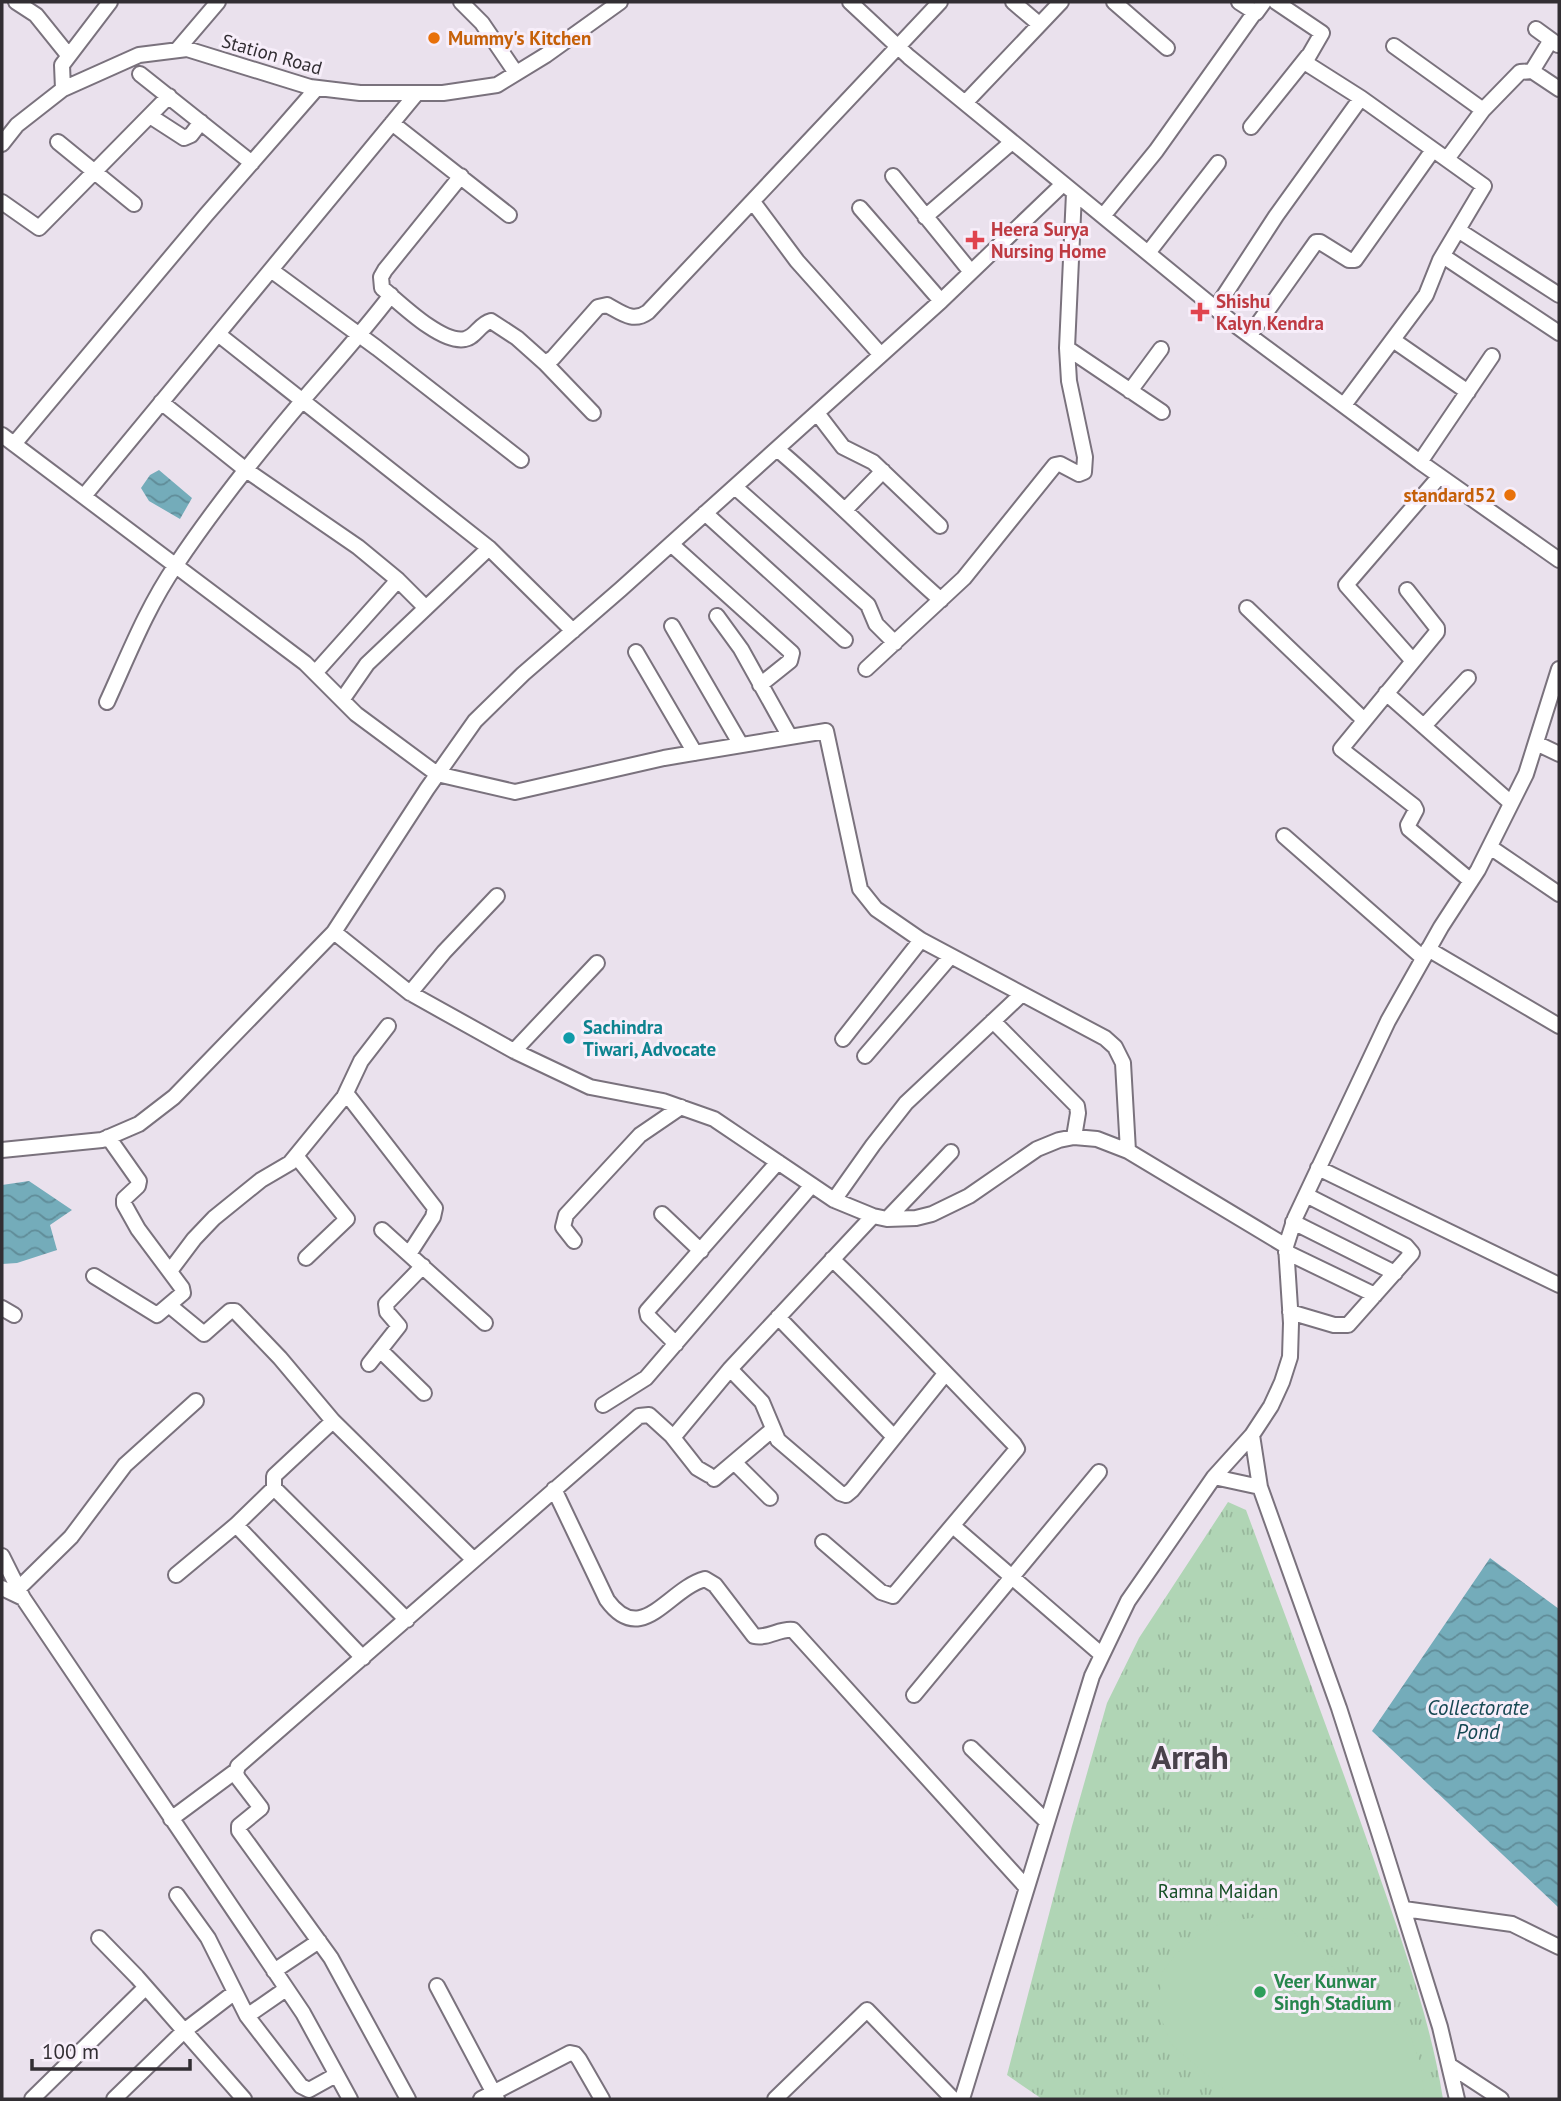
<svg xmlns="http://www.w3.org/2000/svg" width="1561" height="2101" font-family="'PT Sans',sans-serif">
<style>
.grass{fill:url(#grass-tufts)}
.pitch{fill:#b0d5b5}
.water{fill:url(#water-waves)}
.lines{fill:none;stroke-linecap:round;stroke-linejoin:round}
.minor-casing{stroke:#7a727d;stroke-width:18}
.minor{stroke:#fff;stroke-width:14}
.food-dot{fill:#e8710a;stroke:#f7eefa;stroke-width:2.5}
.health-dot{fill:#e0444e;stroke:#f7eefa;stroke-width:2.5}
.culture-dot{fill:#0f9aa8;stroke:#f7eefa;stroke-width:2.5}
.leisure-dot{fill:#2e9e5b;stroke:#f7eefa;stroke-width:2.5}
.labels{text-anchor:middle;stroke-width:6;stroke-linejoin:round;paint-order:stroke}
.food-label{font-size:19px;font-weight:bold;fill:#c56008;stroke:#f7eefa;text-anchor:start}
.street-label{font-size:19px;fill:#322e33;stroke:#f7eefa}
.health-label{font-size:19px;font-weight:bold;fill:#be3a42;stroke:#f7eefa;text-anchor:start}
.culture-label{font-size:19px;font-weight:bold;fill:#0d838f;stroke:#f7eefa;text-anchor:start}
.park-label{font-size:19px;fill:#144e24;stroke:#f7eefa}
.leisure-label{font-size:19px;font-weight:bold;fill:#27864d;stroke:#f7eefa;text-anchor:start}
.water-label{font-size:21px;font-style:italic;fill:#154752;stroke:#f7eefa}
.town-label{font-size:33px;font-weight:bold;fill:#49424b;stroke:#f7eefa}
</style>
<defs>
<pattern id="grass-tufts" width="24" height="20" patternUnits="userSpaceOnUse" patternTransform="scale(1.75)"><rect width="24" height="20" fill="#b0d5b5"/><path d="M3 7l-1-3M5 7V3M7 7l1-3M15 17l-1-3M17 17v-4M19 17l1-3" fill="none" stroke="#98b79c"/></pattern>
<pattern id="water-waves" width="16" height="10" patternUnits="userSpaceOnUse" patternTransform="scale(1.75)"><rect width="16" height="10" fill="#74acba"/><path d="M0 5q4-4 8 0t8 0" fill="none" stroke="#608c98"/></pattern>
</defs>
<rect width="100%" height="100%" fill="#eae1ed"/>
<!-- grass -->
<path class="grass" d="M1228 1502 1246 1510C1289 1626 1333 1742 1374 1860 1401 1939 1430 2017 1443 2099H1042L1007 2075 1072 1826 1107 1703 1139 1638Z"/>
<!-- pitch -->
<path class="pitch" d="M1258 1917 1281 1921 1411 2037 1421 2065 1424 2091 1421 2099H1235L1171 2044 1158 2010 1162 1973 1174 1956 1194 1938 1223 1922Z"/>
<!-- water -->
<path class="water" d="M159 470 192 498 180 519 149 501 141 488 150 475Z
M29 1181 72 1210 50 1225 57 1250 17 1263 2 1264V1185Z
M1490 1558 1559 1609V1908L1372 1731Z"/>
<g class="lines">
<!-- minor casing -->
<g class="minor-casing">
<path id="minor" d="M16 2 36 15 69 56
M461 2 482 23 516 73
M850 2 909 57 1238 327 1420 462 1559 560
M1013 2 1039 24
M1114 2 1167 48
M1239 2 1256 13 1264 2
M1276 2 1322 33 1307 59 1309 65 1361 98 1484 186 1440 260 1426 295 1344 405
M1536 29 1558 45
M1394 46 1483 110
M177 50 218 2
M1532 71 1551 40
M140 74 252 163
M63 89 62 65 110 2
M965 103 1061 2
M150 116 184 138 191 135 201 122
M392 123 509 215
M1251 127 1308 56
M58 142 134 204
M2 144 17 125 63 89 139 55 187 49 310 87 360 93H443L497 85 546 55 620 2
M1447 159 1483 110 1520 72 1532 71 1559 89
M461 176 385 270 381 277 382 288C399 302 441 344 465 339 476 337 479 324 491 321L517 338 545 363 553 358 598 307 607 305C622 313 633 323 648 312L940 2
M893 176 971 272
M2 202 39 228 169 96
M753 202 797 261 881 355
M860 208 941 301
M1103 216 1156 151 1255 12
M925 217 1012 142
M1458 230 1559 295
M1148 253 1218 163
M1443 256 1559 333
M271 270 377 348 521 460
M1216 308 1276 216 1361 98
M218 334 489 548 573 631
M1250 335 1316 242H1320L1349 260H1355L1433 150
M1393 340 1468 392
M1067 348 1162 412
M545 363 593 413
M1130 391 1161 349
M161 402 246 470 358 547 398 580 426 608
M817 413 843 447 873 462 940 526
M2 435 305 663 356 714 437 774 515 792 664 758 826 731 860 889 876 909 921 940 1105 1038 1115 1047 1123 1063 1128 1151
M14 444 206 215 317 88
M777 449C834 497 885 551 941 600
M1420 462 1492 356
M735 487 868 605 876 624 895 643
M84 496 417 93
M845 510 883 471
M705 513 845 640
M671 544 792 653 790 661 760 685
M1407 590 1437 628V632L1341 749 1414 806 1416 810 1408 825 1409 829 1471 881
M1247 608 1364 720
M717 616 741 649 790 737
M672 626 741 745
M636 652 695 753
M1413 661 1346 585 1440 476
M866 669 964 578 1055 465 1060 464 1079 474 1084 472 1085 457 1069 381 1067 348 1074 193
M315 673 398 580
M1386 693 1511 803
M342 700 367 664 489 548
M107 702C128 656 147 607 176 565 214 508 258 453 302 401 332 366 363 332 391 295
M1424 726 1468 678
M1536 743 1559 754
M1284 836 1423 958
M1490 847 1559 894
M334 932 410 993 514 1051 590 1087 663 1101 714 1119 834 1200 873 1216 887 1219 916 1218 932 1214 969 1196 1037 1149 1059 1140 1074 1137 1097 1139 1128 1151 1286 1246
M1428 949 1559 1026
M410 993 444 952 497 896
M993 1021 1077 1106 1078 1113 1074 1137
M843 1039 921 940
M514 1051 597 963
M865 1056 951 956
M346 1093 435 1208 433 1217 409 1254
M2 1150 102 1140 139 1124 174 1097 334 932 427 789 475 721 523 674 621 589 941 301 1063 184
M296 1156 347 1219 306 1258
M1318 1168 1559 1285
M834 1200 873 1145 906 1103 1022 994
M662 1214 701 1251
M887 1219 951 1152
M1293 1222 1395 1273
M382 1230 485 1323
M574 1241 563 1227 566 1215 640 1135 681 1107
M1286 1252 1375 1295
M170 1271 194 1239 214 1218 261 1180 290 1163 344 1097 361 1061 388 1026
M94 1276 157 1315 183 1293 182 1288 138 1229 124 1204V1199L138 1186 139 1181 108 1137
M170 1306 204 1334 230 1311H235L280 1358 333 1421 474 1560
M2 1308 14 1315
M1290 1312 1334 1325H1348L1412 1253 1406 1246 1306 1195
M778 1317 894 1437
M676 1344 648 1316 647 1311 778 1162
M380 1350 424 1393
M369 1364 399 1326 387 1312 386 1304 423 1266
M730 1369 762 1402 778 1440 840 1493 846 1495 852 1490 945 1374
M603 1405 646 1378 812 1185
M671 1435 697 1468 709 1475
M1252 1435 1260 1487 1339 1708 1383 1845 1440 2027 1457 2099
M734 1462 770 1498
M1214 1477 1260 1487
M714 1479 772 1430
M274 1488 407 1620
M554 1489 607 1600C642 1648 668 1589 705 1579L715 1585 754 1636C768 1639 780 1628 793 1630L1026 1887
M236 1525 363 1658
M953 1526 1102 1655
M823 1542 881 1592 893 1596 1017 1449 1014 1444C954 1382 895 1319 832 1259
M2 1556 23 1598 303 2013 350 2099
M176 1575 236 1525 274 1488V1476L333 1421
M2 1588 23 1598
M18 1589 71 1537 125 1465 196 1401
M914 1695 1099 1472
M971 1748 1046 1821
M171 1819 237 1770
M177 1895 208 1938 247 2016 301 2086 309 2090 336 2075
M1404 1909 1512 1924 1559 1947
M99 1938 137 1977 244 2099
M274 1971 319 1941
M437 1986 497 2099
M247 2016 286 1989
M1449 2065 1501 2099
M32 2099 145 1988
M114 2099 184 2031 235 1992
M408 2099 331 1958 239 1831V1826L261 1808 238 1778 236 1773 238 1766 639 1416 649 1415 671 1435 676 1434 730 1369 873 1216
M481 2099 570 2053 575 2054 579 2059 602 2099
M775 2099 867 2010 953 2099
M962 2099 1092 1676 1128 1601 1214 1477 1252 1435 1271 1406 1282 1382 1290 1357 1291 1323 1286 1246 1295 1218 1388 1021 1441 927 1478 870 1526 774 1559 669"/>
</g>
<!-- minor -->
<use href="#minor" class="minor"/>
</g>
<!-- markers -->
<g class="food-dot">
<circle cx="434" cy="38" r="7"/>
<circle cx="1510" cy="495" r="7"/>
</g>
<g class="health-dot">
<path d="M971.5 229.5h7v7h7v7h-7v7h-7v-7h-7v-7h7z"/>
<path d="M1196.5 301.5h7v7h7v7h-7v7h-7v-7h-7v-7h7z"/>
</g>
<circle class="culture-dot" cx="569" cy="1038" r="7"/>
<circle class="leisure-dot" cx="1260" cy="1992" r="7"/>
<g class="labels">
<!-- food labels -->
<g class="food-label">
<text x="448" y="45">Mummy's Kitchen</text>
<text x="1496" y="502" text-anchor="end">standard52</text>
</g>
<!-- street labels -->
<g class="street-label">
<text transform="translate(272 54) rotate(16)" y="7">Station Road</text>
</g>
<!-- health labels -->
<g class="health-label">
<text x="991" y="236">Heera Surya<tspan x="991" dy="22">Nursing Home</tspan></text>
<text x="1216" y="308">Shishu<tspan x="1216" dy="22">Kalyn Kendra</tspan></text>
</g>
<!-- culture labels -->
<g class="culture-label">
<text x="583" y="1034">Sachindra<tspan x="583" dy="22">Tiwari, Advocate</tspan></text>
</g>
<!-- park labels -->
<g class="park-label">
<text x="1218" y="1898">Ramna Maidan</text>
</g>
<!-- leisure labels -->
<g class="leisure-label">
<text x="1274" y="1988">Veer Kunwar<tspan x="1274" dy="22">Singh Stadium</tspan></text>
</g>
<!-- water labels -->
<g class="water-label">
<text x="1478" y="1715">Collectorate<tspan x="1478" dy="24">Pond</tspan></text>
</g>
<!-- town labels -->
<g class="town-label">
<text x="1190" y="1769">Arrah</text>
</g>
</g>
<!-- border -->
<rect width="1561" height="2101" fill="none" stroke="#322e33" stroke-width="7"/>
<!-- scale -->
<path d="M32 2059v10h158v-10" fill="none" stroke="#322e33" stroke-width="3.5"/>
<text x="42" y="2059" font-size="21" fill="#322e33" stroke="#f7eefa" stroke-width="5" paint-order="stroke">100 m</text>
</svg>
